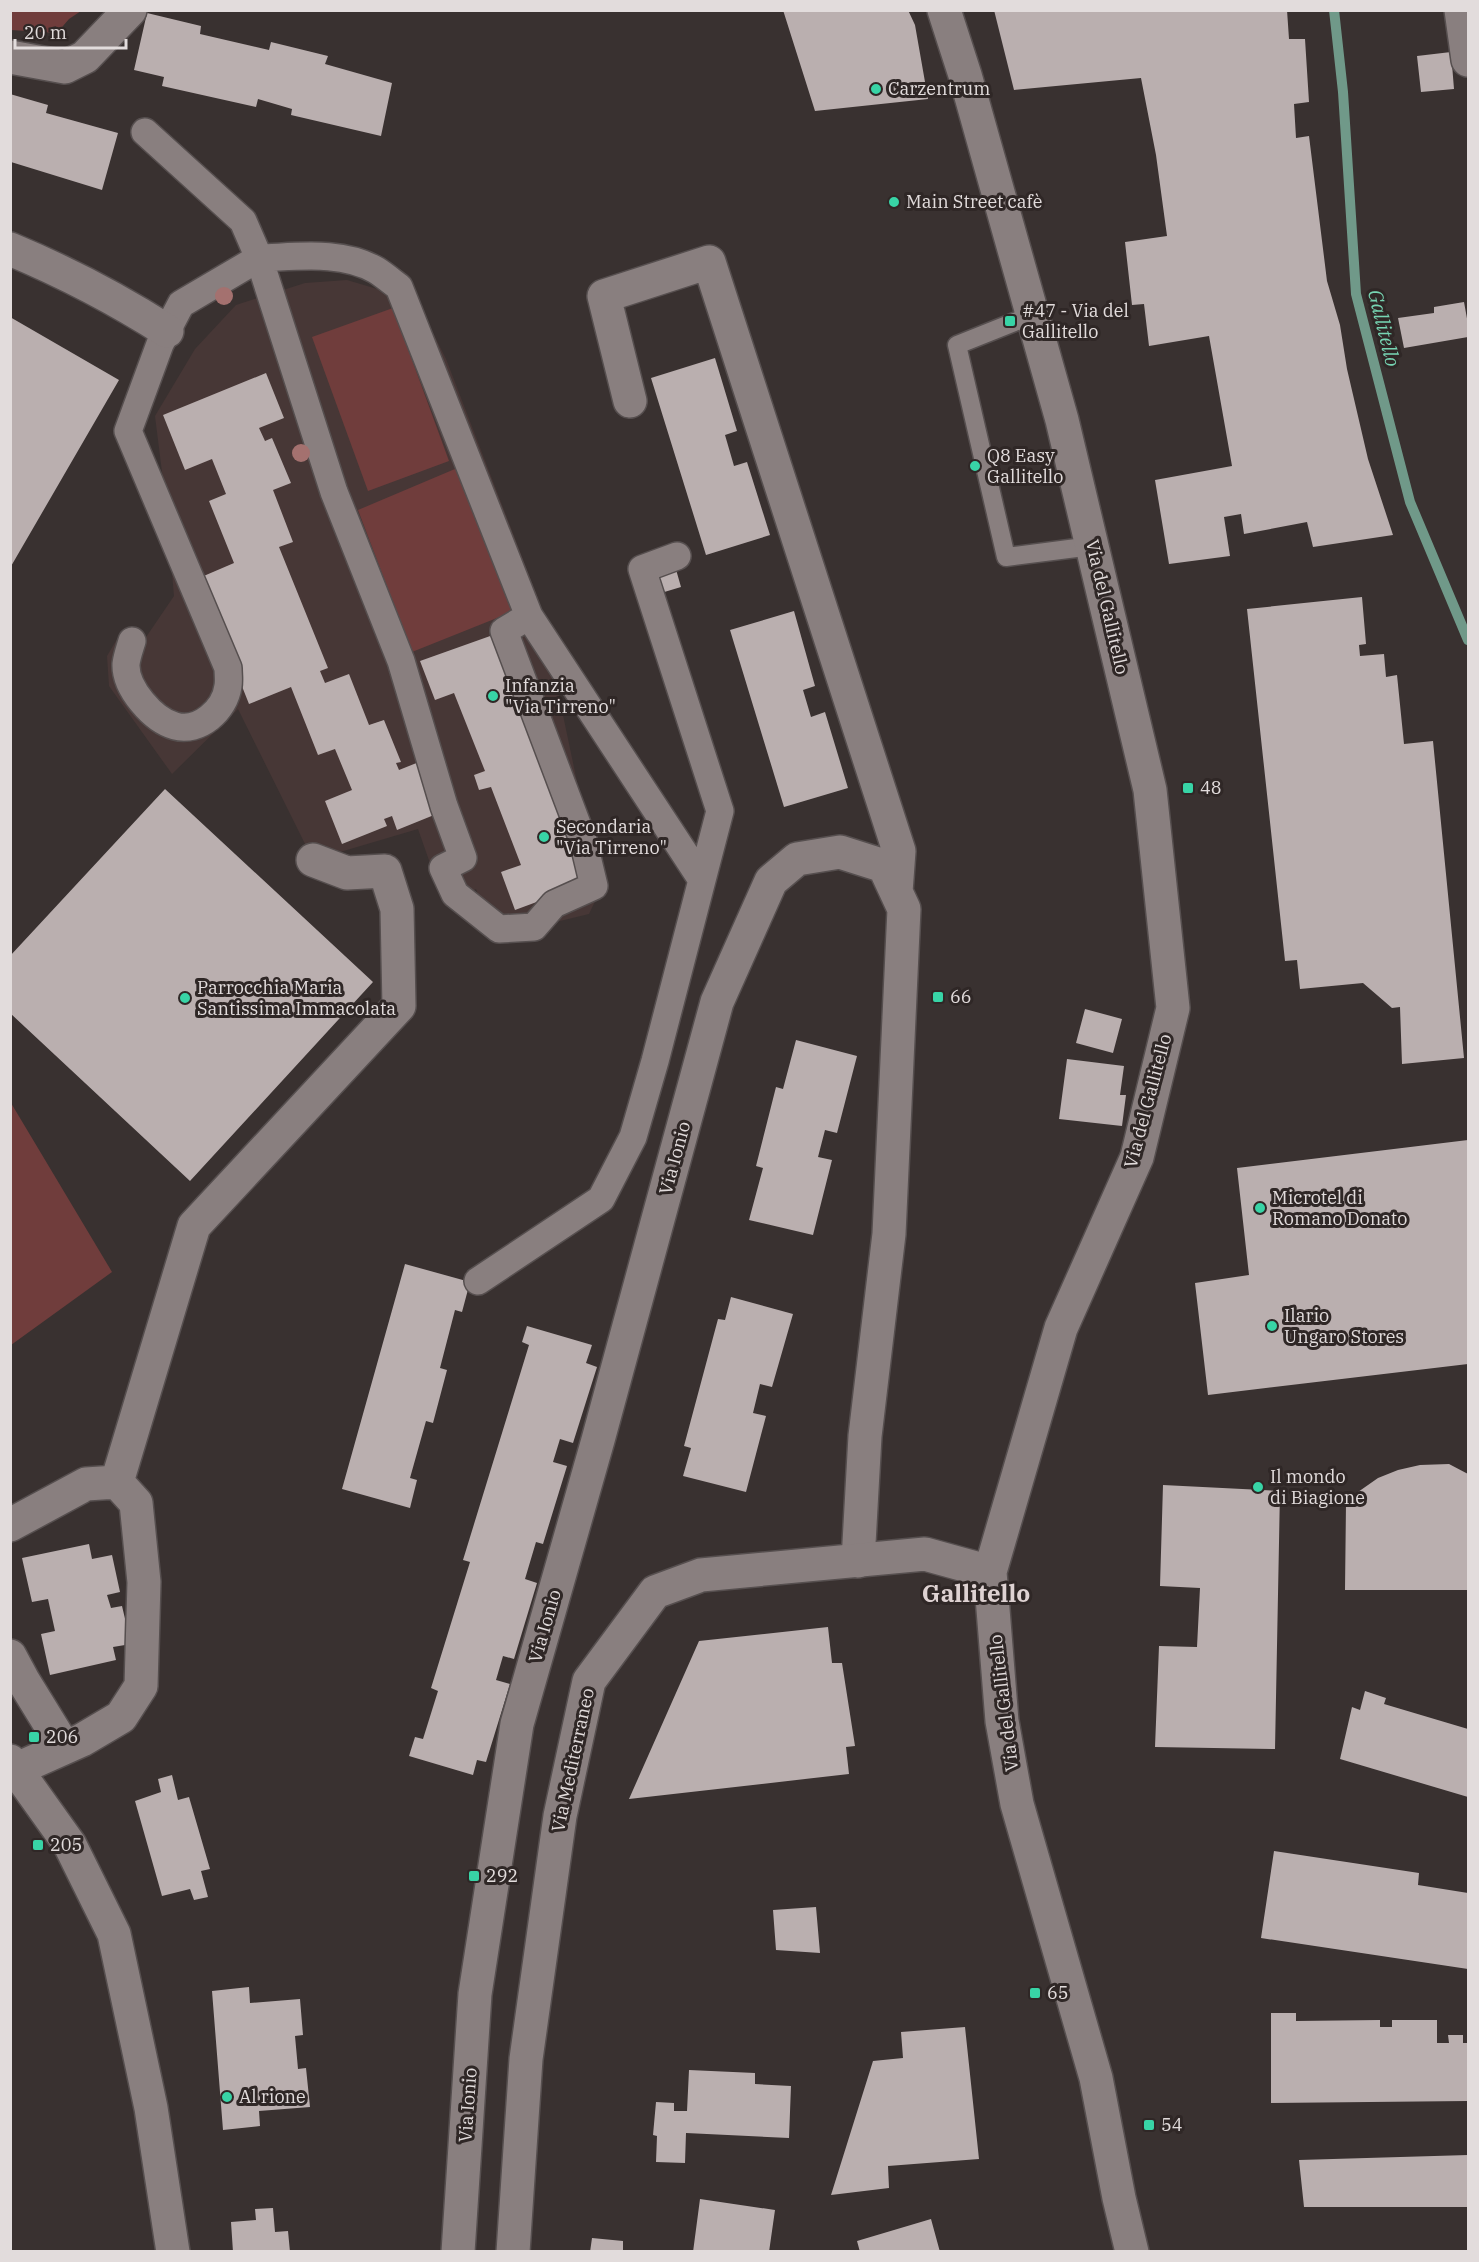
<svg xmlns="http://www.w3.org/2000/svg" width="1479" height="2262" font-family="'IBM Plex Serif',serif">
<style>
.built{fill:#473736}
.green{fill:#703d3c}
.lines{fill:none;stroke-linecap:round;stroke-linejoin:round}
.stream{stroke:#709989;stroke-width:10}
.building{fill:#baafaf}
.service-casing{stroke:#564f4f;stroke-width:21}
.pedestrian-casing{stroke:#564f4f;stroke-width:30}
.minor-casing{stroke:#564f4f;stroke-width:36}
.tertiary-casing{stroke:#564f4f;stroke-width:36}
.service{stroke:#897f7f;stroke-width:18}
.pedestrian{stroke:#897f7f;stroke-width:27}
.minor{stroke:#897f7f;stroke-width:33}
.tertiary{stroke:#897f7f;stroke-width:33}
.tree{fill:#a4716f}
.poi-dot{fill:#38d4a6;stroke:#2f2726;stroke-width:2}
.labels{text-anchor:middle;stroke-width:6;stroke-linejoin:round;paint-order:stroke}
.poi-label{font-size:18px;fill:#e2dcdc;stroke:#2f2726;text-anchor:start}
.street-label{font-size:18px;fill:#e2dcdc;stroke:#2f2726}
.water-label{font-size:20px;font-style:italic;fill:#77d5b3;stroke:#2f2726}
.district-label{font-size:24px;font-weight:bold;fill:#ded2d2;stroke:#2f2726}
</style>
<rect width="100%" height="100%" fill="#393130"/>
<!-- built -->
<path class="built" d="M347 280 394 294 426 319 446 359 539 601 600 891 589 914 560 921 550 919 493 936 476 889 445 906 418 829 313 860 238 709 172 774 109 686 107 656 120 634 140 646 174 596 166 504 155 416 195 349 236 305 305 283Z"/>
<!-- green -->
<path class="green" d="M10 11 11 10 81 11 69 19 57 33 11 30Z
M393 308 449 461 368 491 312 337Z
M462 466 517 610 412 652 358 510Z
M11 1103 112 1272 11 1345H10Z"/>
<g class="lines">
<!-- stream -->
<path class="stream" d="M1334 10 1343 92 1356 294 1410 502 1468 640"/>
</g>
<!-- building -->
<path class="building" d="M783 10H908L915 25 928 99 815 111Z
M994 10H1287L1289 39H1305L1309 102 1294 104 1296 138 1309 136 1327 281 1340 325 1347 369 1368 459 1393 535 1313 547 1307 522 1244 534 1241 514 1224 517 1230 556 1169 564 1155 480 1232 466 1209 336 1149 346 1144 304 1132 305 1125 242 1167 236 1156 155 1141 78 1014 90Z
M147 13 201 26 200 34 269 50 271 42 328 56 325 64 392 83 381 136 291 115 292 109 258 99 256 107 162 86 164 77 134 70Z
M1451 52 1454 89 1421 92 1417 56Z
M10 94 48 105 46 113 118 133 102 190 11 162Z
M1464 302 1468 324V337L1404 348 1398 318 1434 313V307Z
M10 317 119 380 10 568Z
M715 358 737 431 725 435 734 466 747 462 770 535 706 555 651 378Z
M266 373 284 418 259 428 265 441 272 438 291 483 273 490 293 542 279 547 328 668 320 671 325 683 349 674 369 725 384 720 401 762 396 763 399 770 419 762 439 813 397 830 392 816 384 819 387 826 342 844 325 801 352 790 335 749 318 755 291 687 249 704 199 578 234 563 209 501 226 494 212 459 185 470 163 415Z
M675 566 681 587 661 593 656 571Z
M1362 597 1366 644 1359 645 1360 656 1384 654 1386 677 1397 675 1404 744 1433 741 1464 1058 1402 1064 1400 1007 1392 1008 1363 983 1300 989 1297 960 1285 961 1247 609Z
M794 611 815 686 803 690 811 717 825 712 848 788 784 807 730 630Z
M493 635 588 883 515 910 501 872 521 865 491 787 479 790 474 775 485 771 454 693 435 700 420 661Z
M165 789 373 982 190 1181 10 1013V956Z
M1085 1009 1122 1019 1113 1053 1076 1043Z
M796 1040 857 1056 837 1133 825 1130 818 1157 832 1160 813 1235 749 1220 763 1168 756 1166 776 1087 783 1089Z
M1067 1059 1124 1066 1120 1095H1126L1122 1126 1059 1119Z
M1468 1140V1364L1208 1395 1195 1283 1249 1275 1237 1168Z
M405 1264 470 1282 462 1312 455 1310 440 1368 447 1370 433 1423 426 1421 410 1478 417 1480 410 1508 342 1489Z
M731 1297 793 1314 772 1387 760 1384 753 1413 766 1416 746 1492 683 1476 691 1448 684 1446 718 1319 725 1320Z
M527 1326 592 1345 586 1363 597 1367 573 1443 560 1439 553 1462 567 1466 543 1544 536 1542 525 1579 537 1583 514 1659 503 1656 496 1680 510 1684 486 1762 477 1760 473 1775 409 1756 415 1737 423 1739 438 1691 431 1688 470 1562 463 1560 529 1345 522 1342Z
M1449 1464 1468 1474V1590H1345L1346 1503 1358 1492 1378 1478 1398 1470 1420 1465Z
M1163 1485 1280 1491 1275 1749 1155 1747 1159 1646 1197 1647 1200 1588 1160 1586Z
M89 1544 92 1559 112 1555 120 1592 107 1595 111 1608 122 1606 131 1644 113 1647 116 1660 50 1675 41 1634 55 1631 48 1599 32 1602 22 1558Z
M828 1627 832 1663H842L855 1746 846 1747 849 1774 629 1799 699 1641Z
M1365 1691 1386 1698 1384 1704 1468 1729V1797L1340 1759 1352 1707 1360 1710Z
M172 1775 178 1800 189 1797 210 1869 201 1871 208 1897 194 1900 190 1889 162 1896 135 1801 161 1792 158 1779Z
M1274 1851 1419 1873 1418 1885 1468 1893V1969L1261 1938Z
M816 1907 820 1953 776 1950 773 1910Z
M249 1987 250 2003 300 1999 303 2035 295 2036 298 2069 306 2068 310 2107 259 2111 260 2126 223 2130 212 1991Z
M1271 2013H1296V2021L1380 2020V2027H1392V2020H1437V2043H1449L1448 2035H1463V2043H1468V2101L1271 2103Z
M965 2027 979 2159 888 2166 889 2188 831 2195 873 2061 903 2058 901 2032Z
M689 2070 755 2073V2084L791 2086 789 2138 686 2133 685 2163 656 2162 657 2136 653 2135 656 2102 674 2103V2111H687Z
M1468 2155V2207H1304L1299 2160Z
M700 2199 775 2210 769 2252H693Z
M273 2208 275 2232 288 2231 290 2252H233L231 2222 256 2220 255 2209Z
M931 2219 940 2252H860L857 2241Z
M592 2238 623 2241V2252H590Z"/>
<g class="lines">
<!-- service casing -->
<g class="service-casing">
<path id="service" d="M1032 315 957 345 1006 557 1092 546"/>
</g>
<!-- pedestrian casing -->
<g class="pedestrian-casing">
<path id="pedestrian" d="M529 616 399 287C391 281 384 275 376 270 341 250 296 257 259 258L334 492 401 661 444 806 463 858 443 868 455 894 499 929 534 927 554 904 594 886 583 840 504 631 529 616 702 880 720 811 642 569 677 556
M132 641C130 648 127 656 126 664 125 688 153 720 175 726 199 733 225 710 228 686 229 680 228 674 228 668L128 431 160 344 181 304 259 258 243 221 145 132
M478 1281 601 1199 633 1137 655 1061 702 880"/>
</g>
<!-- minor casing -->
<g class="minor-casing">
<path id="minor" d="M1461 10 1468 60
M10 57 65 67 85 57 130 10
M10 249C65 272 117 299 167 331
M630 401 604 296 709 262 899 851 896 892
M117 1482 194 1226 399 1006 397 909 385 871 347 873 313 860
M10 1525 86 1484 117 1482 136 1503 144 1582 141 1686 121 1717 82 1740 17 1769
M10 1656 24 1682 64 1747
M10 1761 70 1845 114 1934 151 2108 173 2252
M458 2252 475 1994 517 1724 598 1440 717 1002 771 881 797 859 840 852 884 866 904 909 889 1234 865 1436 858 1561"/>
</g>
<!-- tertiary casing -->
<g class="tertiary-casing">
<path id="tertiary" d="M944 10 965 75 1062 420 1150 790 1173 1008 1137 1157 1061 1328 990 1572 1002 1721 1017 1804 1096 2078 1119 2198 1132 2252
M513 2252 526 2059 560 1816 589 1681 655 1592 701 1575 925 1554 990 1572"/>
</g>
<!-- service -->
<use href="#service" class="service"/>
<!-- pedestrian -->
<use href="#pedestrian" class="pedestrian"/>
<!-- minor -->
<use href="#minor" class="minor"/>
<!-- tertiary -->
<use href="#tertiary" class="tertiary"/>
</g>
<!-- trees -->
<g class="tree">
<circle cx="224" cy="296" r="9"/>
<circle cx="301" cy="453" r="9"/>
</g>
<!-- markers -->
<g class="poi-dot">
<circle cx="876" cy="89" r="6"/>
<circle cx="894" cy="202" r="6"/>
<rect x="1004" y="315" width="12" height="12" rx="3"/>
<circle cx="975" cy="466" r="6"/>
<circle cx="493" cy="696" r="6"/>
<rect x="1182" y="782" width="12" height="12" rx="3"/>
<circle cx="544" cy="837" r="6"/>
<rect x="932" y="991" width="12" height="12" rx="3"/>
<circle cx="185" cy="998" r="6"/>
<circle cx="1260" cy="1208" r="6"/>
<circle cx="1272" cy="1326" r="6"/>
<circle cx="1258" cy="1487" r="6"/>
<rect x="28" y="1731" width="12" height="12" rx="3"/>
<rect x="32" y="1839" width="12" height="12" rx="3"/>
<rect x="468" y="1870" width="12" height="12" rx="3"/>
<rect x="1029" y="1987" width="12" height="12" rx="3"/>
<circle cx="227" cy="2097" r="6"/>
<rect x="1143" y="2119" width="12" height="12" rx="3"/>
</g>
<g class="labels">
<!-- poi labels -->
<g class="poi-label">
<text x="888" y="95">Carzentrum</text>
<text x="906" y="208">Main Street cafè</text>
<text x="1022" y="317">#47 - Via del<tspan x="1022" dy="21">Gallitello</tspan></text>
<text x="987" y="462">Q8 Easy<tspan x="987" dy="21">Gallitello</tspan></text>
<text x="505" y="692">Infanzia<tspan x="505" dy="21">"Via Tirreno"</tspan></text>
<text x="1200" y="794">48</text>
<text x="556" y="833">Secondaria<tspan x="556" dy="21">"Via Tirreno"</tspan></text>
<text x="197" y="994">Parrocchia Maria<tspan x="197" dy="21">Santissima Immacolata</tspan></text>
<text x="950" y="1003">66</text>
<text x="1272" y="1204">Microtel di<tspan x="1272" dy="21">Romano Donato</tspan></text>
<text x="1284" y="1322">Ilario<tspan x="1284" dy="21">Ungaro Stores</tspan></text>
<text x="1270" y="1483">Il mondo<tspan x="1270" dy="21">di Biagione</tspan></text>
<text x="46" y="1743">206</text>
<text x="50" y="1851">205</text>
<text x="486" y="1882">292</text>
<text x="1047" y="1999">65</text>
<text x="239" y="2103">Al rione</text>
<text x="1161" y="2131">54</text>
</g>
<!-- street labels -->
<g class="street-label">
<text transform="translate(1107 607) rotate(77)" y="6">Via del Gallitello</text>
<text transform="translate(1148 1101) rotate(-75)" y="6">Via del Gallitello</text>
<text transform="translate(675 1158) rotate(-75)" y="6">Via Ionio</text>
<text transform="translate(545 1626) rotate(-74)" y="6">Via Ionio</text>
<text transform="translate(1004 1703) rotate(-97)" y="6">Via del Gallitello</text>
<text transform="translate(573 1760) rotate(-78)" y="6">Via Mediterraneo</text>
<text transform="translate(468 2105) rotate(-86)" y="6">Via Ionio</text>
</g>
<!-- water labels -->
<g class="water-label">
<text transform="translate(1384 328) rotate(76)" y="7">Gallitello</text>
</g>
<!-- district labels -->
<g class="district-label">
<text x="976" y="1602">Gallitello</text>
</g>
</g>
<!-- border -->
<rect width="1479" height="2262" fill="none" stroke="#e2dcdc" stroke-width="24"/>
<!-- scale -->
<path d="M15 39v9h111v-9" fill="none" stroke="#e2dcdc" stroke-width="3"/>
<text x="24" y="39" font-size="18" fill="#e2dcdc" stroke="#2f2726" stroke-width="4.5" paint-order="stroke">20 m</text>
</svg>
